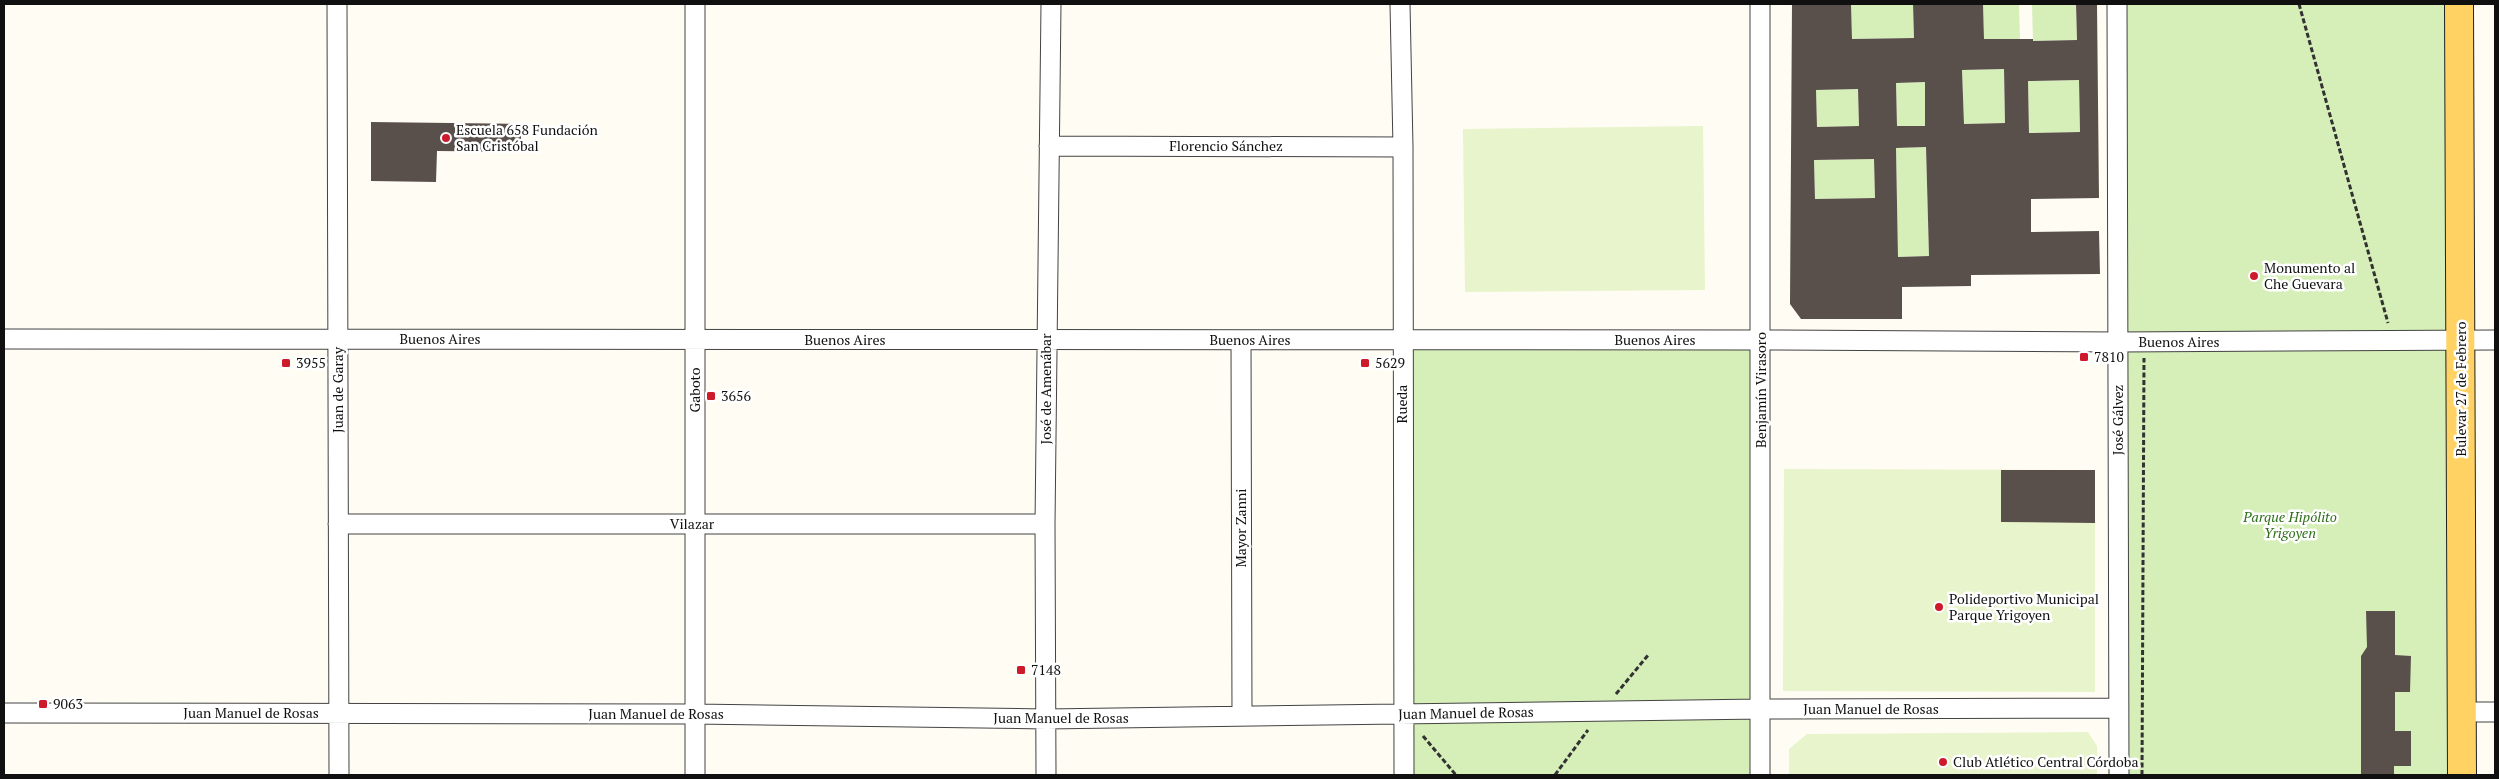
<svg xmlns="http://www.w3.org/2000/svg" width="2499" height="779" font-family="'PT Serif',serif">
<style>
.green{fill:#d6eeb8}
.pitch{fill:#e8f4cb}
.building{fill:#5a504b;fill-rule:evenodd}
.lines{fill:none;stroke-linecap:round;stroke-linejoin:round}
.minor-casing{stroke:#434343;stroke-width:21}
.primary-casing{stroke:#212121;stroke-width:30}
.path{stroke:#323232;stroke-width:3;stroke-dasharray:5 2.5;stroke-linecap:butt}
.minor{stroke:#fff;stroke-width:19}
.primary{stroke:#ffd263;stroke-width:28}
.poi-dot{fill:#ce1b2b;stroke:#fff;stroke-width:2}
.labels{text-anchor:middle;stroke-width:5;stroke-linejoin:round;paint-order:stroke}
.poi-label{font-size:14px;fill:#101010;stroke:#fff;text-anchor:start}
.street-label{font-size:14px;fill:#101010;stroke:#fff}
.park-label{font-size:14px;font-style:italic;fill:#2f6f19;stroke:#fff}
</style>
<rect width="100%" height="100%" fill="#fffcf3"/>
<!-- green -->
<path class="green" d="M1851 4H1913L1914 38 1852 39Z
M1983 4H2019L2020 39H1984Z
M2032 4H2076L2077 40 2033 41Z
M2117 4H2459L2462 775H2119Z
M2004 69 2005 123 1964 124 1962 70Z
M2079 80 2080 132 2029 133 2028 81Z
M1925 82V126H1897L1896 83Z
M1858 89 1859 126 1817 127 1816 90Z
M1926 147 1929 256 1898 257 1896 148Z
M1874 159 1875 198 1815 199 1814 160Z
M1402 340H1761L1760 775H1404Z"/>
<!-- pitch -->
<path class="pitch" d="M1703 126 1705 290 1465 292 1463 129Z
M1784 469 2095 470V692L1783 691Z
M2088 732 2097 746V775H1789V749L1807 734Z"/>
<!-- building -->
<path class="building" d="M1792 4H1851L1852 39 1914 38 1913 4H1983L1984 39H2033V41L2077 40 2076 4H2097L2099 198 2031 199V232L2099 231 2100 274 1971 275V286L1902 287V319H1801L1790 304ZM2004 69 2005 123 1964 124 1962 70ZM2079 80 2080 132 2029 133 2028 81ZM1925 82V126H1897L1896 83ZM1858 89 1859 126 1817 127 1816 90ZM1926 147 1929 256 1898 257 1896 148ZM1874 159 1875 198 1815 199 1814 160Z
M371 122 521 124V152L437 151 436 182 371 181Z
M2001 470H2095V523L2001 522Z
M2366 611H2395V655L2411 656 2410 692H2395V731H2411V766H2394V775H2361V656L2367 647Z"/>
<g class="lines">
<!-- minor casing -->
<g class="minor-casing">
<path id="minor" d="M337 4 339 775
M695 4V775
M1400 4 1403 147 1404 775
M2117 4 2119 775
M1049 146 1403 147
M4 339 1761 340 2118 342 2495 340
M1241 340 1242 716
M338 524H1045
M2462 712H2495
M4 713 695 714 1046 719 1761 709 2118 708
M1046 775 1045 524 1051 4
M1760 775V4"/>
</g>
<!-- primary casing -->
<g class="primary-casing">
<path id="primary" d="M2459 4 2462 775"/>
</g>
<!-- path -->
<path class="path" d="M2299 4 2388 323
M1616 694 1649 654
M1423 736 1456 775
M1555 775 1588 730
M2142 775 2144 358"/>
<!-- minor -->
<use href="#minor" class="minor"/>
<!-- primary -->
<use href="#primary" class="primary"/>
</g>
<!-- markers -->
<g class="poi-dot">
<circle cx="446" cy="138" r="5"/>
<circle cx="2254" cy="276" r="5"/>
<rect x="2079" y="352" width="10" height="10" rx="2.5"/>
<rect x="281" y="358" width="10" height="10" rx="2.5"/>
<rect x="1360" y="358" width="10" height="10" rx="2.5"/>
<rect x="706" y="391" width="10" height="10" rx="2.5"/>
<circle cx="1939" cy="607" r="5"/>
<rect x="1016" y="665" width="10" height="10" rx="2.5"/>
<rect x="38" y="699" width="10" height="10" rx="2.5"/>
<circle cx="1943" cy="762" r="5"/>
</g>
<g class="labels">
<!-- poi labels -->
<g class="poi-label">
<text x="456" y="135">Escuela 658 Fundación<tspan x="456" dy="16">San Cristóbal</tspan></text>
<text x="2264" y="273">Monumento al<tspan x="2264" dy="16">Che Guevara</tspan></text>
<text x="2094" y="362">7810</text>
<text x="296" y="368">3955</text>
<text x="1375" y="368">5629</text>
<text x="721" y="401">3656</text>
<text x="1949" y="604">Polideportivo Municipal<tspan x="1949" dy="16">Parque Yrigoyen</tspan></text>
<text x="1031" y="675">7148</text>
<text x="53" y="709">9063</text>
<text x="1953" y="767">Club Atlético Central Córdoba</text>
</g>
<!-- street labels -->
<g class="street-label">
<text x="1226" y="151">Florencio Sánchez</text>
<text x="440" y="344">Buenos Aires</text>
<text x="845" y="345">Buenos Aires</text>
<text x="1250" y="345">Buenos Aires</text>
<text x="1655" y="345">Buenos Aires</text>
<text x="2179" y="347">Buenos Aires</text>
<text transform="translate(1046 389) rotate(-90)" y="5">José de Amenábar</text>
<text transform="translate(2461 389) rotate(-90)" y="5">Bulevar 27 de Febrero</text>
<text transform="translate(338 390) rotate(-90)" y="5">Juan de Garay</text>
<text transform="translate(695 390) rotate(-90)" y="5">Gaboto</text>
<text transform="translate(1761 390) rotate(-90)" y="5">Benjamín Virasoro</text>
<text transform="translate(1402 404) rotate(-90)" y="5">Rueda</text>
<text transform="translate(2118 420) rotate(-90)" y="5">José Gálvez</text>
<text x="692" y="529">Vilazar</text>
<text transform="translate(1241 528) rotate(-90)" y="5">Mayor Zanni</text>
<text x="1871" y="714">Juan Manuel de Rosas</text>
<text x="251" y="718">Juan Manuel de Rosas</text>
<text transform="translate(1466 713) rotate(-1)" y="5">Juan Manuel de Rosas</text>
<text x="656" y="719">Juan Manuel de Rosas</text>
<text x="1061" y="723">Juan Manuel de Rosas</text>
</g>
<!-- park labels -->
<g class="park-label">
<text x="2290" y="522">Parque Hipólito<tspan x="2290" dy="16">Yrigoyen</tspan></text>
</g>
</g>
<!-- border -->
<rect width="2499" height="779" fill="none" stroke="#101010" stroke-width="10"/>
</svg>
